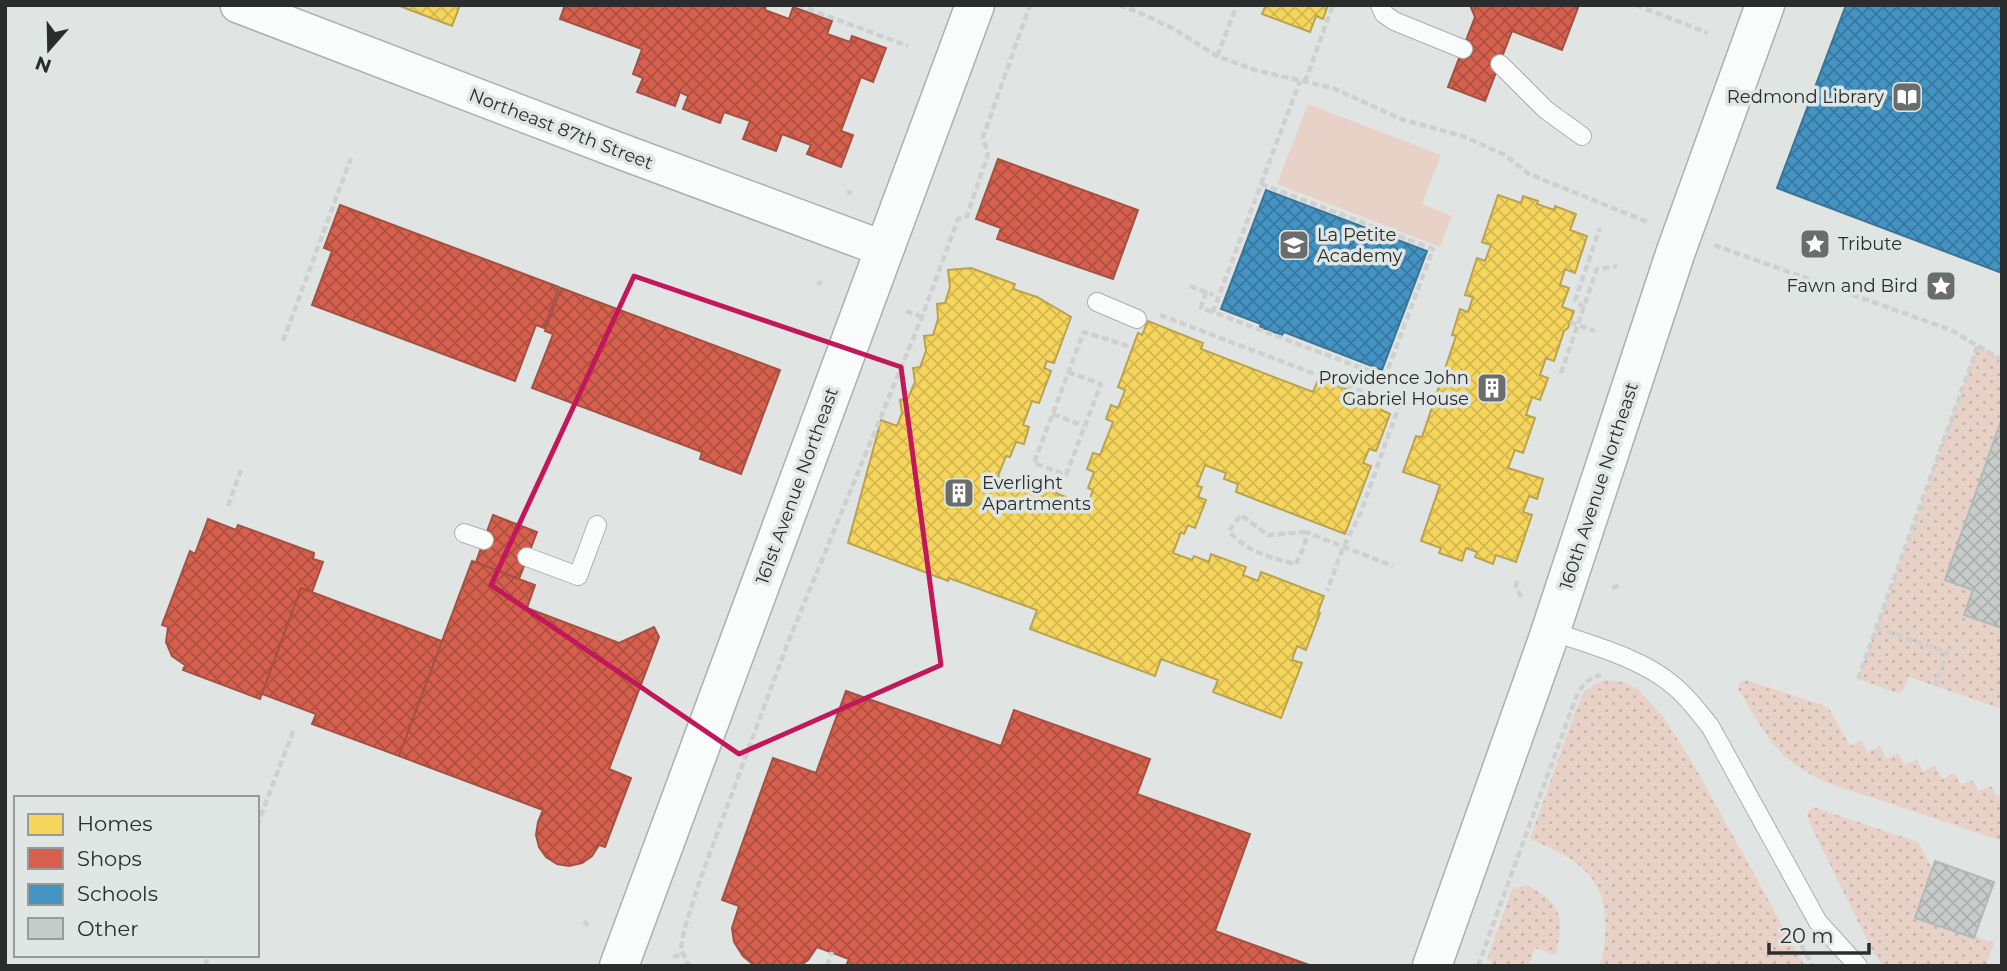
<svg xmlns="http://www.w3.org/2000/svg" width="2007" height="971" font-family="Montserrat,sans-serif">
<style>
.grass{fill:url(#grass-dots)}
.park{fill:#e8d2c7}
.homes{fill:url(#homes-cross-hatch);stroke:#b9a34e;stroke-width:2}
.shops{fill:url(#shops-cross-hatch);stroke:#a35143;stroke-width:2}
.schools{fill:url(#schools-cross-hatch);stroke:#3c7496;stroke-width:2}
.building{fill:url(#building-cross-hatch);stroke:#b3b7b5;stroke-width:2}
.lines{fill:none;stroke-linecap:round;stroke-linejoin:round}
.service-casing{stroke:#acafae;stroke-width:20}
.minor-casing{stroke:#acafae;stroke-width:38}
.tertiary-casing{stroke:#acafae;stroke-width:41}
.path{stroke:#cfd0cf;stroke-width:4.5;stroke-dasharray:7 3.5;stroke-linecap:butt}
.service{stroke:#fafbfb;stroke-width:18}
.minor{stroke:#fafbfb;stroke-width:35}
.tertiary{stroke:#fafbfb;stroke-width:38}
.marked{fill:none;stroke:#c2185b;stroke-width:5;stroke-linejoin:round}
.labels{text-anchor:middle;stroke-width:7;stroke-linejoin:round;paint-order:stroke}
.poi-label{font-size:18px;fill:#2b2d2c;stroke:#dfe6e3;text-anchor:end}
.street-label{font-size:18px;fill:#2b2d2c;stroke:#dfe6e3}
</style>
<defs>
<pattern id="grass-dots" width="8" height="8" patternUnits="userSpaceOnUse" patternTransform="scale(1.75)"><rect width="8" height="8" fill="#e8d2c7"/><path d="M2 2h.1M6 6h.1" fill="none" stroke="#c7b5ab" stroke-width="1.8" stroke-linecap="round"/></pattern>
<pattern id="homes-cross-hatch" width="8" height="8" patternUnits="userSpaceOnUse" patternTransform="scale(1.75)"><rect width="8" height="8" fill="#f6d55c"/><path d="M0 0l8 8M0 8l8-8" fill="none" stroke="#d3b750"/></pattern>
<pattern id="shops-cross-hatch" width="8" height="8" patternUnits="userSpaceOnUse" patternTransform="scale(1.75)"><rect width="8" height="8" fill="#d6604d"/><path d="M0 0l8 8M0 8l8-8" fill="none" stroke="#ae5040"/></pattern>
<pattern id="schools-cross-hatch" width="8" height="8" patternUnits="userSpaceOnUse" patternTransform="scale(1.75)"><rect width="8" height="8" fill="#4393c3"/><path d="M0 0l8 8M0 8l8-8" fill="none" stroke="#38789f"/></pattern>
<pattern id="building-cross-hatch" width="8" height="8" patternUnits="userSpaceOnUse" patternTransform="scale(1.75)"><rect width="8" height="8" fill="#c7cbc9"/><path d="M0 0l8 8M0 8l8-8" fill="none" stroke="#abafad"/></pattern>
</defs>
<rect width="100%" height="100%" fill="#e0e5e3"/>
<!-- grass -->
<path class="grass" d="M1978 345 2002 360V418L1945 580 1973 590 2002 628V709L1909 677 1905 687 1900 694 1858 679Z
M1605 680 1622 682 1638 689 1664 718 1692 762 1805 966H1599C1604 956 1604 945 1605 934 1609 876 1577 859 1530 839L1574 715 1583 693 1593 685Z
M1746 680 1823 705 1830 710 1850 746 1861 740 1868 753 1880 746 1886 759 1898 753 1905 765 1917 759 1923 772 1935 765 1942 779 1954 773 1961 785 1973 780 1978 791 1991 786 1997 797 2002 794V841L1825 782C1812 775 1798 768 1787 758 1766 740 1753 712 1738 689L1740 682Z
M1813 807 1918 842 1932 868 1915 917 1973 938 1975 936 1994 943 1986 966H1883L1873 952 1810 824 1807 813Z
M1526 885C1562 903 1564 916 1556 955L1535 948 1529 966H1491L1492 962 1487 959 1512 889Z"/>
<!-- park -->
<path class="park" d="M1308 104 1441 155 1422 204 1452 216 1440 247 1277 184Z"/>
<!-- homes -->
<path class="homes" d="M397 5H460L452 26Z
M1266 5H1328L1323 19 1316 16 1310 32 1262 14Z
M1498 195 1521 203 1523 196 1538 201 1537 204 1554 210 1555 206 1576 214 1570 230 1587 236 1575 273 1565 269 1560 285 1569 288 1562 307 1574 311 1570 322 1568 328 1564 331 1554 361 1546 358 1540 375 1548 378 1540 400 1532 397 1526 415 1535 418 1523 453 1515 450 1508 468 1543 479 1537 499 1529 496 1523 512 1532 515 1516 562 1496 555 1493 564 1475 557 1477 552 1466 548 1462 561 1439 553 1441 548 1421 541 1440 485 1403 472 1416 436 1422 437 1456 336 1452 335 1460 309 1468 312 1473 297 1465 295 1477 258 1485 261 1491 245 1482 242Z
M971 268 1015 284 1013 289 1037 297 1071 317 1054 363 1047 361 1044 368 1051 371 1039 403 1032 401 1023 425 1029 427 1024 444 1016 442 1010 457 1006 456 998 476 1018 484 1020 480 1029 484 1032 477 1059 486 1056 493 1066 497 1065 501 1086 508 1093 490 1088 488 1094 472 1087 469 1093 453 1100 455 1113 422 1106 419 1111 405 1118 408 1125 390 1118 387 1138 333 1142 335 1148 321 1203 343 1201 349 1313 392 1319 378 1383 404 1381 410 1390 414 1376 451 1369 449 1363 463 1371 466 1345 534 1236 492 1238 484 1224 479 1226 473 1205 465 1197 486 1202 487 1198 497 1206 500 1195 528 1188 525 1184 534 1181 532 1173 553 1192 560 1194 556 1209 562 1211 554 1246 567 1243 575 1258 581 1261 572 1324 596 1318 612 1320 613 1306 650 1297 646 1292 660 1302 663 1281 718 1213 692 1218 680 1161 659 1155 676 1030 629 1037 610 949 578 948 581 848 543 881 420 897 426 902 413 900 400 908 398 915 382 913 368 920 367 926 351 924 336 933 335 938 319 937 304 945 303 950 287 948 270Z"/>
<!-- shops -->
<path class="shops" d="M565 5H766L765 10 789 19 793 7 832 21 827 34 850 42 852 36 886 48 873 82 861 77 841 131 853 135 841 167 807 154 811 145 782 134 776 151 743 139 750 121 724 112 720 123 683 109 688 96 680 92 675 106 637 92 643 78 633 74 642 49 560 19Z
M1470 5H1579L1562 50 1512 31 1485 101 1448 87 1475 17Z
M998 159 1138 210 1113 279 997 239 1001 228 976 219Z
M340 205 559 287 544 328 536 325 515 381 312 305 332 251 324 248Z
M561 288 780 370 741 474 700 459 702 452 532 388 553 334 545 331Z
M493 515 537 532 519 579 476 562Z
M208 519 236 530 238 525 314 553 313 559 323 562 312 592 301 588 260 699 183 670 185 665 172 656 166 642 168 627 162 625 190 551 195 554Z
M472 561 535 585 527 608 619 643 654 627 659 637 609 769 631 778 605 847 599 845 592 856 582 863 569 866 557 864 546 857 539 847 536 835 538 822 543 810 399 756Z
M301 588 442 641 399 756 312 724 316 714 262 694Z
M846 691 1001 746 1014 710 1150 759 1137 794 1250 834 1215 931 1312 966H846L849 959 817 947 808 960 800 966H755L743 956 734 942 732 928 739 906 722 900 773 758 816 773Z"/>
<!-- schools -->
<path class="schools" d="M1846 5H2002V273L1777 188Z
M1266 190 1427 251 1382 370 1284 332 1282 335 1260 327 1261 324 1221 309Z"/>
<!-- building -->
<path class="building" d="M2002 418V628L1964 615 1973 590 1945 580Z
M1935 861 1994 882 1974 938 1915 918Z"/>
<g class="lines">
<!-- service casing -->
<g class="service-casing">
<path id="service" d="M1380 5 1384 14 1394 21 1463 49
M1500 64 1546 110 1582 136
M1097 302 1137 319
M464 533 484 540
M527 557 578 576 597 525
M1551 631C1591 645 1642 658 1674 686 1688 697 1699 713 1710 726L1818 922 1858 966"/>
</g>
<!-- minor casing -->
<g class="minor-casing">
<path id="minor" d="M238 5 612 148 884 249"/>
</g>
<!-- tertiary casing -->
<g class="tertiary-casing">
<path id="tertiary" d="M619 966 975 5
M1432 966 1548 639 1675 254 1765 5"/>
</g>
<!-- path -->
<path class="path" d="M798 5 908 46
M1119 5 1136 11 1172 28 1217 56 1255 70 1333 88 1401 119 1465 137 1505 155 1529 174 1650 223
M1636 5 1708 33
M1217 56 1237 5
M1305 82 1333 5
M1261 184 1433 249 1385 377 1213 312Z
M1261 184 1300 81
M849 190 850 195
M1714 245 1951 330 2002 360
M817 284 822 282
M1190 286 1213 295
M1206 292 1201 308 1213 312
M1584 308 1575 300 1600 228
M906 311 922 317
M1160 315 1399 406 1361 512 1343 548 1327 591
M1570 322 1595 331
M283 341 351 158
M1068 372 1101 384 1066 475 1034 463 1081 339 1084 332 1128 346
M1561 373 1597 269 1617 266
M1053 414 1084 426
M228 506 241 470
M1306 532 1268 535 1241 515 1229 531C1246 552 1272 558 1296 564L1305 545 1306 532 1393 566
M1517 581 1516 586 1522 599
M1612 588 1620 585
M1876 628 1947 652 1935 686
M1858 679 1978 345
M257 826 294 729
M584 921 588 926
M1801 945 1813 966
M673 957 682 954
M205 966 209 955
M691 966 687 963 681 949 684 930 701 877 787 645 922 317 958 219 967 216 988 154 983 137 1030 5
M827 966 832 952
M1478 966 1575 700C1580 687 1587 678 1601 675"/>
<!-- service -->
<use href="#service" class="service"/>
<!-- minor -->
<use href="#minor" class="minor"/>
<!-- tertiary -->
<use href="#tertiary" class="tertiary"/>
</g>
<!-- marked area -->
<path class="marked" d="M634 276 901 367 941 665 739 754 491 585Z"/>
<!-- icons -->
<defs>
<g id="library-square" transform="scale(1.575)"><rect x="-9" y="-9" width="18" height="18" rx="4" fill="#6a6d6c" stroke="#dfe6e3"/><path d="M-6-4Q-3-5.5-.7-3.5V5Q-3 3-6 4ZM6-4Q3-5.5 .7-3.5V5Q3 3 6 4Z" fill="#fff"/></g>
<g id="sight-square" transform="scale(1.575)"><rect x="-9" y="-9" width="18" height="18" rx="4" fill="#6a6d6c" stroke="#dfe6e3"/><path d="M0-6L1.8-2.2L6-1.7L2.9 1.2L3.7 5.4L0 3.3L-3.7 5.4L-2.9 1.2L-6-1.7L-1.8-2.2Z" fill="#fff"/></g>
<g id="school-square" transform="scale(1.575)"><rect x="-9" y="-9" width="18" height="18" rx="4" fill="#6a6d6c" stroke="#dfe6e3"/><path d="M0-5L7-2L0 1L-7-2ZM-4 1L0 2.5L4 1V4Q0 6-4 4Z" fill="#fff"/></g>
<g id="building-square" transform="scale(1.575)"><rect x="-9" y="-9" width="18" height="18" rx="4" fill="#6a6d6c" stroke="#dfe6e3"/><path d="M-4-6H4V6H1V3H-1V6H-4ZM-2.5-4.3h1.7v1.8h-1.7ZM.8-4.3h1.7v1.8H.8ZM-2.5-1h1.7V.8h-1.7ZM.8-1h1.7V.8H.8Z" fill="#fff"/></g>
</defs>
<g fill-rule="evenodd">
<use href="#library-square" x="1907" y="97"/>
<use href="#sight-square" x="1815" y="244"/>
<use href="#school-square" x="1294" y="245"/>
<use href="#sight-square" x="1941" y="286"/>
<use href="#building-square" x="1492" y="388"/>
<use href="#building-square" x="959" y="493"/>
</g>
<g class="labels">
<!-- poi labels -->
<g class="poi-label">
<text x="1884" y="103">Redmond Library</text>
<text x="1317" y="241" text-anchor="start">La Petite<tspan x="1317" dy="21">Academy</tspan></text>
<text x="1838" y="250" text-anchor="start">Tribute</text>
<text x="1918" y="292">Fawn and Bird</text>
<text x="1469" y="384">Providence John<tspan x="1469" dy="21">Gabriel House</tspan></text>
<text x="982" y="489" text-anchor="start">Everlight<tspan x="982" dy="21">Apartments</tspan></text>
</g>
<!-- street labels -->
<g class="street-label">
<text transform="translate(561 129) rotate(21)" y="6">Northeast 87th Street</text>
<text transform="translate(797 486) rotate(-70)" y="6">161st Avenue Northeast</text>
<text transform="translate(1599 486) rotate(-72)" y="6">160th Avenue Northeast</text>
</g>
</g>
<!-- border -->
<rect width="2007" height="971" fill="none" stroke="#2b2d2c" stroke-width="14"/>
<!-- legend -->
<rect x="14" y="796" width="245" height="161" fill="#dfe6e3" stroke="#979c9a" stroke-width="2"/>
<rect x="28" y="814" width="35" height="21" fill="#f6d55c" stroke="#979c9a" stroke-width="2"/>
<text x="77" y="831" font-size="21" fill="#2b2d2c">Homes</text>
<rect x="28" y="848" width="35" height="21" fill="#d6604d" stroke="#979c9a" stroke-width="2"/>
<text x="77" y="866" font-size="21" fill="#2b2d2c">Shops</text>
<rect x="28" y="884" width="35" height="21" fill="#4393c3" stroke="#979c9a" stroke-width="2"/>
<text x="77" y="901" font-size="21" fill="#2b2d2c">Schools</text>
<rect x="28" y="918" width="35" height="21" fill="#c7cbc9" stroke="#979c9a" stroke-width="2"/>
<text x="77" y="936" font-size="21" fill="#2b2d2c">Other</text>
<!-- north arrow -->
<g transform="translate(49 49) rotate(200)" stroke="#dfe6e3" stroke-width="5" paint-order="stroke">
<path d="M0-5L12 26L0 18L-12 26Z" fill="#2b2d2c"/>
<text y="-10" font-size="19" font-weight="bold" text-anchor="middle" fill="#2b2d2c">N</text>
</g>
<!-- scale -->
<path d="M1769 943v10h100v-10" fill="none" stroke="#2b2d2c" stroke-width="3.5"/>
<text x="1780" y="943" font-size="21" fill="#2b2d2c" stroke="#dfe6e3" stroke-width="5" paint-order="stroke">20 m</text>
</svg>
